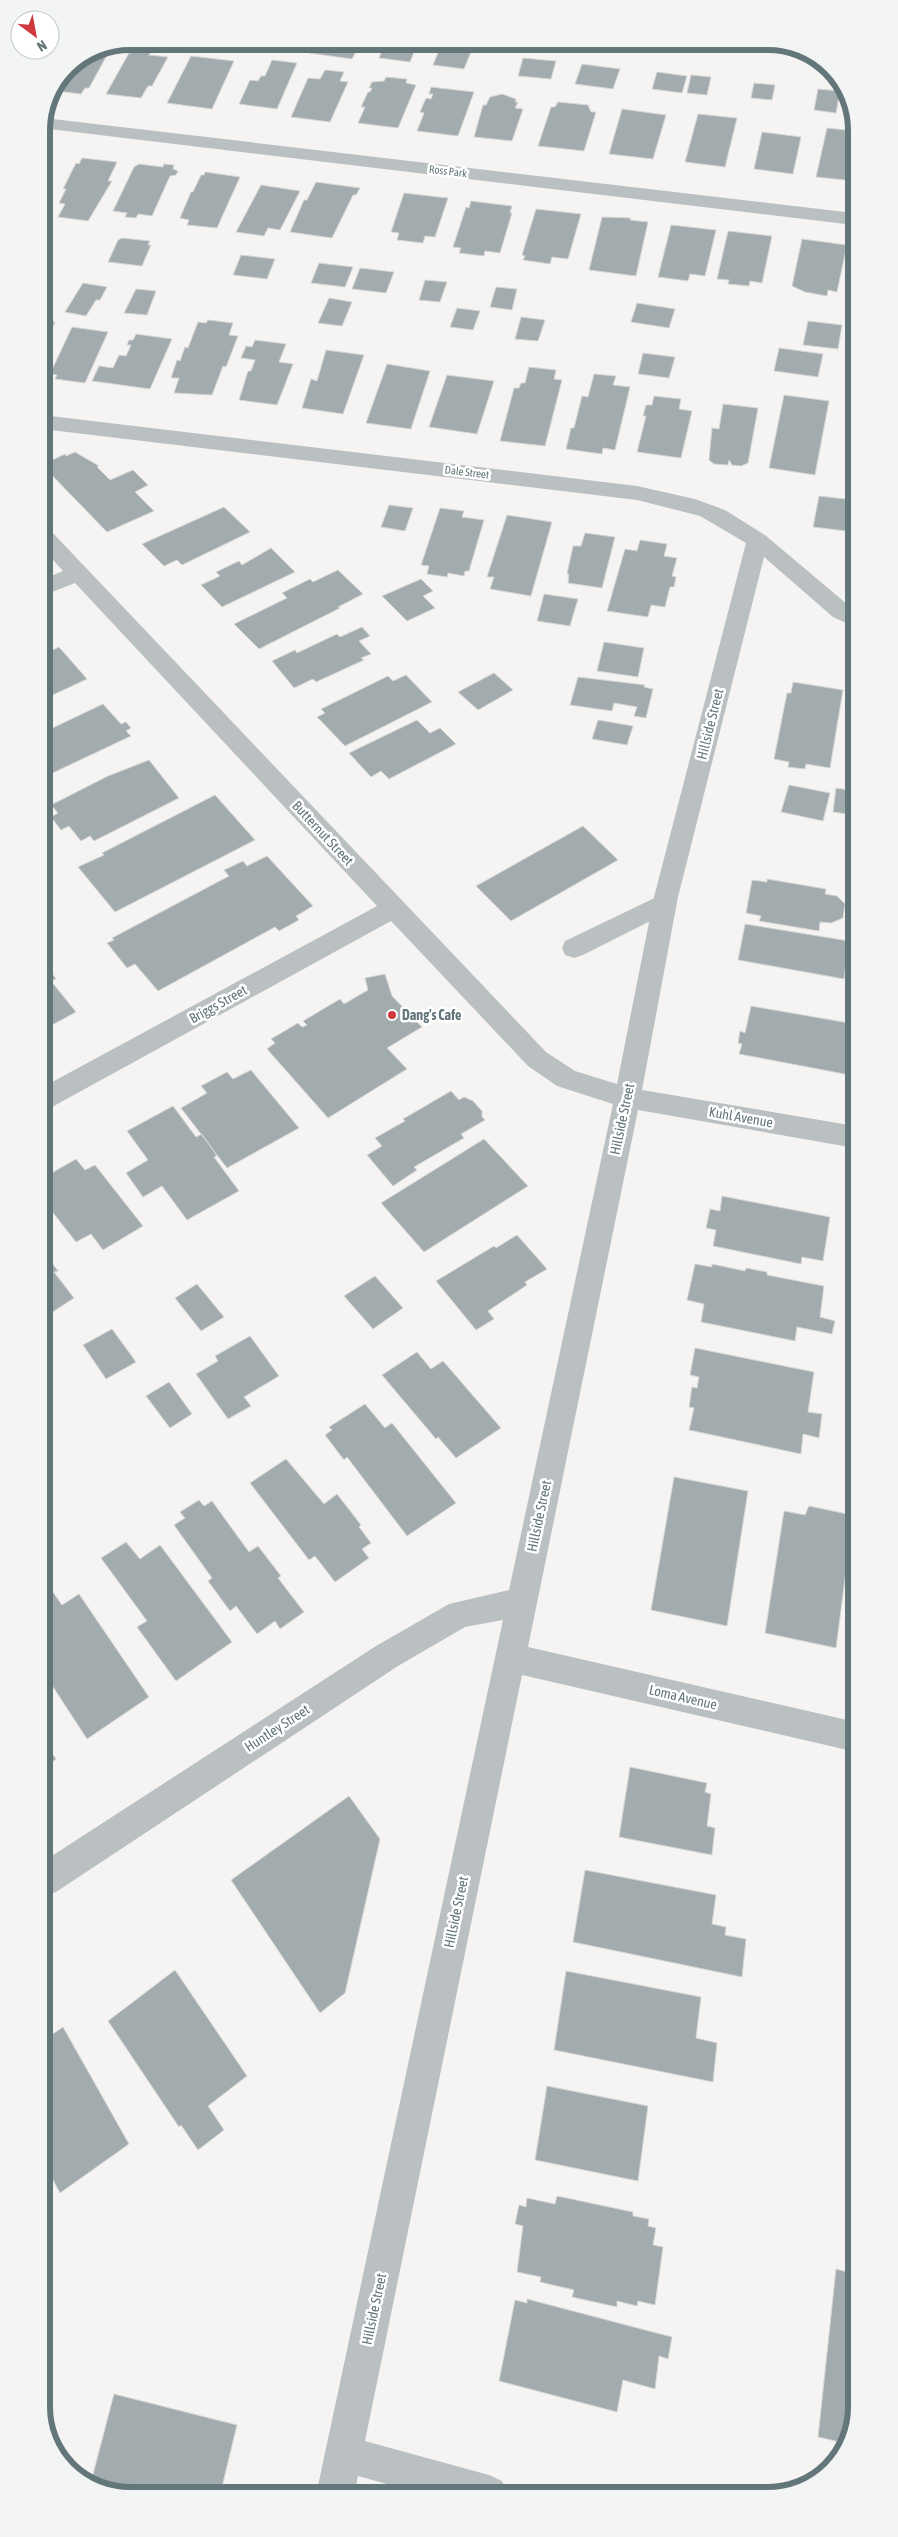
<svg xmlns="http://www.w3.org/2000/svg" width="898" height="2537" font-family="'Asap Condensed',sans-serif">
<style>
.building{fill:#a2acaf;stroke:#d7d6d5}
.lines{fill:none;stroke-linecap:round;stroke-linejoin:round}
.service{fill:#bac0c2;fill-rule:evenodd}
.minor{fill:#bac0c2;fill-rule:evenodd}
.poi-dot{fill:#cf383d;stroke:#fff;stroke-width:2}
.labels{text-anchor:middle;stroke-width:5;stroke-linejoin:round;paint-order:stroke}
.far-street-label{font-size:11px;fill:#63767a;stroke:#fff}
.street-label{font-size:14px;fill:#63767a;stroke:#fff}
.poi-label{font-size:14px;font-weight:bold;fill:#63767a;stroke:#fff;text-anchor:start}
.rim{fill:none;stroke:#63767a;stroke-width:6}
</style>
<rect width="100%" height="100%" fill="#f5f4f2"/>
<!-- building -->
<path class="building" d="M248 41H288L286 45 277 44 275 50 246 47Z
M315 41H361L352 59 309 53Z
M386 41 417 45 410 62 379 58Z
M136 47 153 49 149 55 168 57 152 86H148L141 98 106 94 129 53H132Z
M440 48 471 52 464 69 433 65Z
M86 55 106 57 89 88H85L81 94 56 91 67 67Z
M191 56 234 61 212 109 167 103Z
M523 58 556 61 551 79 518 76Z
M272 60 297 63 277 109 239 104 250 80 258 81 261 76H265Z
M582 64 620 69 613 89 575 84Z
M325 70 344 72 340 81 348 82 330 122 291 117 308 78 320 79Z
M657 72 687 76 682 93 652 89Z
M691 75 711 77 707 95 687 93Z
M386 77 407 79 406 83 416 85 398 128 358 123 365 107H361L368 92H370L372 88H369L372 82 384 81Z
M754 83 775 85 772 100 751 98Z
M431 87 474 92 458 136 417 131 424 113 420 112 426 98 431 99 433 94H429Z
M818 89 840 91 836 113 814 110Z
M502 94 516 99 515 102H518L515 108 523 109 512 141 474 137 483 105H486L490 97Z
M558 102 588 105 591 112H596L584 151 538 146 551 107H555Z
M622 109 666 115 653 159 609 154Z
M698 114 737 118 725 167 685 162Z
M827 128 846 130 845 136 854 137V181L816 177Z
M762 132 801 137 793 174 754 169Z
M82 158 117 162 108 181H112L88 221 58 217 65 204 59 203 66 189H63L76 163 79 164Z
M139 164 163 167 164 164 174 165 173 169 178 171 176 175 170 176 152 216 138 214 136 218 125 217 127 213 113 211 134 167Z
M205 172 240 177 217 228 187 225 189 220 180 218 191 192H193L201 175H204Z
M316 182 360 188 356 195H353L332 238 290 232 304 200H307Z
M261 185 300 191 280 230 268 228 264 236 236 232Z
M404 193 448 198 435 237 425 236 423 243 397 240 399 233 391 232Z
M471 201 512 206 510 213H512L500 253 485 251 484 256 459 253 461 248 453 247 466 207 469 208Z
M536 209 581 214 568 259 552 257 550 264 523 260 525 256 522 255Z
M602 217 631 218 630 220 648 222 636 276 589 270Z
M671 225 716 230 705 276 690 274 688 281 658 277Z
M728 231 772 236 762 283 750 281 749 286 728 284 729 280 717 279Z
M122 238 150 241 148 245H151L142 266 108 262 118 240Z
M802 239 847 245 837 292 828 290 827 296 805 292 792 286Z
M241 255 275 259 267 279 233 275Z
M319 263 353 267 345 287 311 283Z
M360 268 394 272 386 293 352 289Z
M425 280 447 282 440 302 419 300Z
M83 283 107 287 100 300H96L86 316 65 312Z
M496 287 517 289 512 310 490 307Z
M136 289 156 291 147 315 124 313Z
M329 298 352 302 342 326 318 323Z
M637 303 675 309 669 328 631 322Z
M457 308 480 311 473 330 450 327Z
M521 317 545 320 538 341 515 339Z
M42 320 55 322 42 350Z
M208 320 233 323 229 335 238 336 226 367 223 366 212 395 174 393 179 378H171L177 360 180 361 185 347 188 348 198 322 206 323Z
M808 321 842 325 838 349 803 345Z
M72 327 108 332 85 383 55 379 57 375 50 374Z
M136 334 172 339 150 389 92 381 99 366 113 368 119 355 126 356 131 345H127L129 340H133Z
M255 340 286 344 279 362 293 364 277 405 239 400 248 371H251L255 360 241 358 246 346 252 347Z
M779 348 823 354 818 377 774 371Z
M326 350 364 355 343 414 302 408 311 379 317 381Z
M643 353 675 357 669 378 638 374Z
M387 364 430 371 411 429 366 423Z
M529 367 556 370 554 379 562 380 545 446 500 441 514 388H519L521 383H525Z
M594 374 616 376 613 385 630 387 615 450 603 448 602 454 566 449 571 428H574L582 396 588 397Z
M447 375 494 381 477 434 429 427Z
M784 395 829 401 815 475 769 468Z
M654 396 681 399 679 409 692 411 681 458 637 452 646 416H643L646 405H652Z
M723 404 758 408 748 463 741 466 732 465 729 460 728 465 714 464 709 460 712 428 719 429Z
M75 452 99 466 97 467 110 480 133 470 148 485 135 492 154 511 107 532 42 465 65 454 66 456Z
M819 496 854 500V532L813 527Z
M389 505 413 508 405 531 381 527Z
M224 507 250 532 182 565 177 560 164 566 142 544Z
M440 508 464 511 462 517 484 520 469 571H465L464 576 448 573 447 577 427 574 429 566 421 565Z
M507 515 552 522 531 596 490 589 494 577H487Z
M585 533 615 537 602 588 568 583 569 574H567L573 546H581Z
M640 540 667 544 664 556 677 558 672 576 676 577 674 587H670L665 607 651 605 648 617 607 611 625 549 637 551Z
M271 548 295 572 222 607 201 585 220 576 216 572 239 561 242 565Z
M338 570 363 594 338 607 340 608 259 649 234 624 287 598 282 593 310 579 313 582Z
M421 579 433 591 423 596 435 608 407 621 382 596Z
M544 594 578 599 570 626 537 621Z
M362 627 370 636 359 641 371 654 361 658 364 660 316 682 313 679 294 688 272 661 295 650 297 653 337 634 340 637Z
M604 642 644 648 638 677 597 671Z
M59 647 87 679 42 700V655Z
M494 673 513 690 478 710 458 692Z
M406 675 432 702 345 746 317 717 325 713 321 709 388 676 393 681Z
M578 677 645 685 644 687 653 689 646 718 634 716 637 707 614 703 612 711 570 705Z
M793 682 843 690 830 768 806 764 805 769 788 767 789 762 774 759 787 693H791Z
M103 704 121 724 126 722 131 728 126 731 131 736 42 778V733Z
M417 720 430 733 440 728 456 744 389 779 381 771 371 777 349 753Z
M598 720 633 726 627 745 592 739Z
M149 760 179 798 94 841 90 836 81 841 69 826 61 830 51 817 58 813 51 805 108 776Z
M789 785 830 793 823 821 781 812Z
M836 788 855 791V815L833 812Z
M215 795 255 840 115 912 78 867 104 855 102 853Z
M583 826 618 860 511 921 476 886Z
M267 856 313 906 296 916 299 920 279 931 275 927 158 991 135 964 127 968 107 943 114 940 112 938 229 876 224 870 243 861 247 866Z
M767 879 826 889 825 894 837 896 845 904 843 918 831 923 820 922 819 931 759 921 761 916 746 913 752 880 767 882Z
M745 924 849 941 844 979 738 960Z
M42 959 56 979 51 981 76 1012 43 1030Z
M385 974 392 996 422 1027 387 1048 407 1069 328 1118 267 1049 275 1043 271 1039 298 1023 302 1027 307 1025 303 1021 340 999 344 1004 368 990 365 978Z
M751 1006 855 1024V1076L739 1054 742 1044 738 1043 740 1031 745 1033Z
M251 1070 299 1128 227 1168 181 1108 207 1093 201 1086 227 1072 233 1079Z
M451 1091 459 1100 464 1097 473 1101 482 1111V1117L485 1120 461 1134 464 1138 414 1167 417 1170 393 1186 367 1155 382 1146 375 1138 405 1121 403 1119Z
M173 1106 196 1137 202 1134 217 1156 214 1157 239 1191 187 1220 162 1186 143 1197 126 1173 148 1160 127 1131Z
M484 1139 528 1186 424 1252 381 1203Z
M76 1159 85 1170 95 1165 143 1226 103 1250 91 1234 76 1242 43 1200V1193L45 1191 43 1188V1178Z
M722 1196 830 1217 823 1261 802 1257 801 1264 713 1246 716 1230 706 1228 710 1209 720 1211Z
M517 1235 547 1269 525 1282 527 1285 488 1311 494 1319 476 1330 436 1281 494 1246 496 1248Z
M43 1251 58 1271 54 1272 74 1298 45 1317 43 1314Z
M695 1264 712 1267V1264L745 1271 746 1268 767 1272V1275L824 1286 820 1317 835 1321 832 1334 797 1327 795 1341 701 1322 704 1304 687 1300Z
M375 1276 403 1308 373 1329 344 1296Z
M197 1284 224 1317 201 1331 175 1298Z
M112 1329 136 1362 106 1379 83 1345Z
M250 1336 279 1376 244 1397 251 1406 228 1419 196 1374 218 1361 215 1356Z
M695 1348 814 1372 808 1412 822 1414 819 1438 803 1434 801 1454 689 1430 694 1408 689 1407 692 1387 697 1388 699 1377 690 1375Z
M417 1352 431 1369 443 1361 501 1428 456 1458 438 1437 436 1439 382 1375Z
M169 1382 192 1414 170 1428 146 1396Z
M365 1404 385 1428 392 1423 456 1503 407 1536 347 1457 344 1460 325 1435 332 1430 329 1427Z
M286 1459 324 1504 337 1494 361 1525 359 1527 371 1543 362 1549 369 1558 335 1582 315 1556 309 1560 250 1483Z
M674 1477 748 1491 727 1626 651 1610Z
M199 1500 204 1506 212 1501 249 1552 258 1546 281 1576 278 1578 304 1612 280 1629 275 1621 257 1634 236 1606 230 1611 208 1581 212 1578 174 1525 185 1518 180 1512Z
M809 1506 847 1514 846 1523 852 1525 836 1648 765 1633 784 1511 805 1515Z
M126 1542 140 1559 160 1545 232 1642 176 1681 137 1627 147 1621 101 1558Z
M50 1588 62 1605 79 1594 149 1697 87 1739 44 1673 51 1668 43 1656V1593Z
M43 1740 56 1759 44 1768Z
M630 1767 707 1783 705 1792 711 1794 707 1826 715 1828 712 1855 619 1837Z
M349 1796 380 1839 345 1993 320 2013 231 1880Z
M585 1870 716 1895 712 1924 726 1927 725 1935 746 1939 742 1977 573 1942Z
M175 1970 247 2076 208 2106 224 2130 198 2150 181 2125 179 2127 108 2021Z
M566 1971 701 1997 696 2038 717 2043 713 2082 554 2050Z
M63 2027 129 2144 60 2193 44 2163V2040Z
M547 2086 648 2106 638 2181 535 2160Z
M557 2196 633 2212V2216L649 2219 648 2226 656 2228 653 2245 663 2247 655 2305 638 2301 637 2306 617 2301V2307L572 2297 574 2290 540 2282 541 2277 517 2272 523 2226 515 2224 519 2205 526 2207 527 2198 555 2204Z
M853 2256 857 2257V2407L844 2443 818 2437 836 2269 852 2273Z
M527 2299 672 2337 668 2359 659 2356 655 2389 623 2380 617 2412 499 2381 515 2300 527 2303Z
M114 2394 237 2425 220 2495 124 2496 91 2482Z"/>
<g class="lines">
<!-- service -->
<path class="service" d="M665 893 674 895 677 902 674 909 583 955 574 958 565 955 562 948 565 941Z"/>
<!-- minor -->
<path class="minor" d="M44 118 854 213V225L41 128Z
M42 415 637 486 695 499 725 510 765 535 854 610V627L833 617 764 557 678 897 642 1090 855 1126V1148L638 1110 528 1647 856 1722V1752L522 1675 365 2441 489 2475 502 2481 508 2494H423L358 2476 354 2495H316L503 1620 465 1627 398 1666 56 1892 44 1896V1861L376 1646 449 1604 509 1590 613 1104 557 1086 528 1066 391 921 52 1107 43 1110V1087L377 906 75 583 42 596V580L63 571 42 548V528L50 530 546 1052 575 1071 617 1084 654 897 746 543 700 516 637 500 42 429Z"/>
</g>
<!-- markers -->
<circle class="poi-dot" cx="392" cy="1015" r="5"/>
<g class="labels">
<!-- far-street labels -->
<g class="far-street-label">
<text transform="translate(448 171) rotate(7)" y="4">Ross Park</text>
<text transform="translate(467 472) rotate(7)" y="4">Dale Street</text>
</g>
<!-- street labels -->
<g class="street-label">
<text transform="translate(710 724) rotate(-76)" y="5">Hillside Street</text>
<text transform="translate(323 833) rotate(47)" y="5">Butternut Street</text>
<text transform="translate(218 1004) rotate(-29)" y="5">Briggs Street</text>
<text transform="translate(741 1117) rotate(10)" y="5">Kuhl Avenue</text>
<text transform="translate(622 1119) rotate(-78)" y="5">Hillside Street</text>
<text transform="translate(539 1516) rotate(-78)" y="5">Hillside Street</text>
<text transform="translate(683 1697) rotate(13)" y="5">Loma Avenue</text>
<text transform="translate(277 1728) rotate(-33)" y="5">Huntley Street</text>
<text transform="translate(456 1912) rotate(-78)" y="5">Hillside Street</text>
<text transform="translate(374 2309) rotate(-78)" y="5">Hillside Street</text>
</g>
<!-- poi labels -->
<g class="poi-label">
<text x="402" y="1020">Dang's Cafe</text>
</g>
</g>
<!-- crop -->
<path d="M0 0H898V2537H0ZM130 50H768A80 80 0 0 1 848 130V2407A80 80 0 0 1 768 2487H130A80 80 0 0 1 50 2407V130A80 80 0 0 1 130 50Z" fill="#f3f4f4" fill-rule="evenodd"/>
<path class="rim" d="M130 50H768A80 80 0 0 1 848 130V2407A80 80 0 0 1 768 2487H130A80 80 0 0 1 50 2407V130A80 80 0 0 1 130 50Z"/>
<!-- north arrow -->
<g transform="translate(35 35) rotate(148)"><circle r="24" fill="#ffffff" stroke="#c1c8ca"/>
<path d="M0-4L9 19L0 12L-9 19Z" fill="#cf383d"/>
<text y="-8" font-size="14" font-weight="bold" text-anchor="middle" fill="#63767a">N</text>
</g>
</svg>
